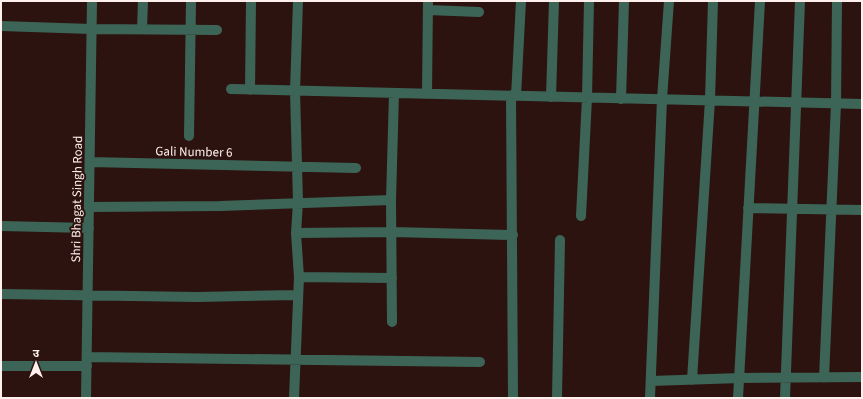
<svg xmlns="http://www.w3.org/2000/svg" width="863" height="399" font-family="'Source Sans 3','Noto Sans Devanagari',sans-serif">
<style>
.lines{fill:none;stroke-linecap:round;stroke-linejoin:round}
.street{stroke:#3d6557;stroke-width:10}
.labels{text-anchor:middle;stroke-width:4;stroke-linejoin:round;paint-order:stroke}
.street-label{font-size:13px;fill:#fff0ed;stroke:#2c130f}
</style>
<rect width="100%" height="100%" fill="#2c130f"/>
<g class="lines">
<!-- street -->
<path class="street" d="M428 10 479 12
M1 26 91 29 217 30
M142 29 143 1
M231 89 862 104
M250 90 251 1
M427 94 428 1
M511 96 513 398
M516 96 521 1
M551 97 554 1
M621 99 624 1
M189 136 191 1
M90 162 356 168
M89 207 220 206 391 200
M748 208 862 210
M581 216 587 98 589 1
M1 226 89 228
M296 233 393 232 513 235
M299 277 392 278
M1 294 197 297 298 295
M392 322 391 200 394 93
M87 357 480 362
M1 366H87
M824 378 836 104 837 1
M692 380 710 100 713 1
M651 381 740 378 862 377
M86 398 92 1
M294 398 299 277 296 233 298 202 295 91 298 1
M557 398 560 240
M650 398 662 99 669 1
M738 398 760 1
M785 398 800 1"/>
</g>
<g class="labels">
<!-- street labels -->
<g class="street-label">
<text transform="translate(194 151) rotate(1)" y="5">Gali Number 6</text>
<text transform="translate(76 199) rotate(-89)" y="5">Shri Bhagat Singh Road</text>
</g>
</g>
<!-- border -->
<rect width="863" height="399" fill="none" stroke="#fff0ed" stroke-width="4"/>
<!-- north arrow -->
<g transform="translate(36 363)" stroke="#2c130f" stroke-width="3" paint-order="stroke">
<path d="M0-3L7 15L0 10L-7 15Z" fill="#fff0ed"/>
<text y="-6" font-size="11" font-weight="bold" text-anchor="middle" fill="#fff0ed">उ</text>
</g>
</svg>
